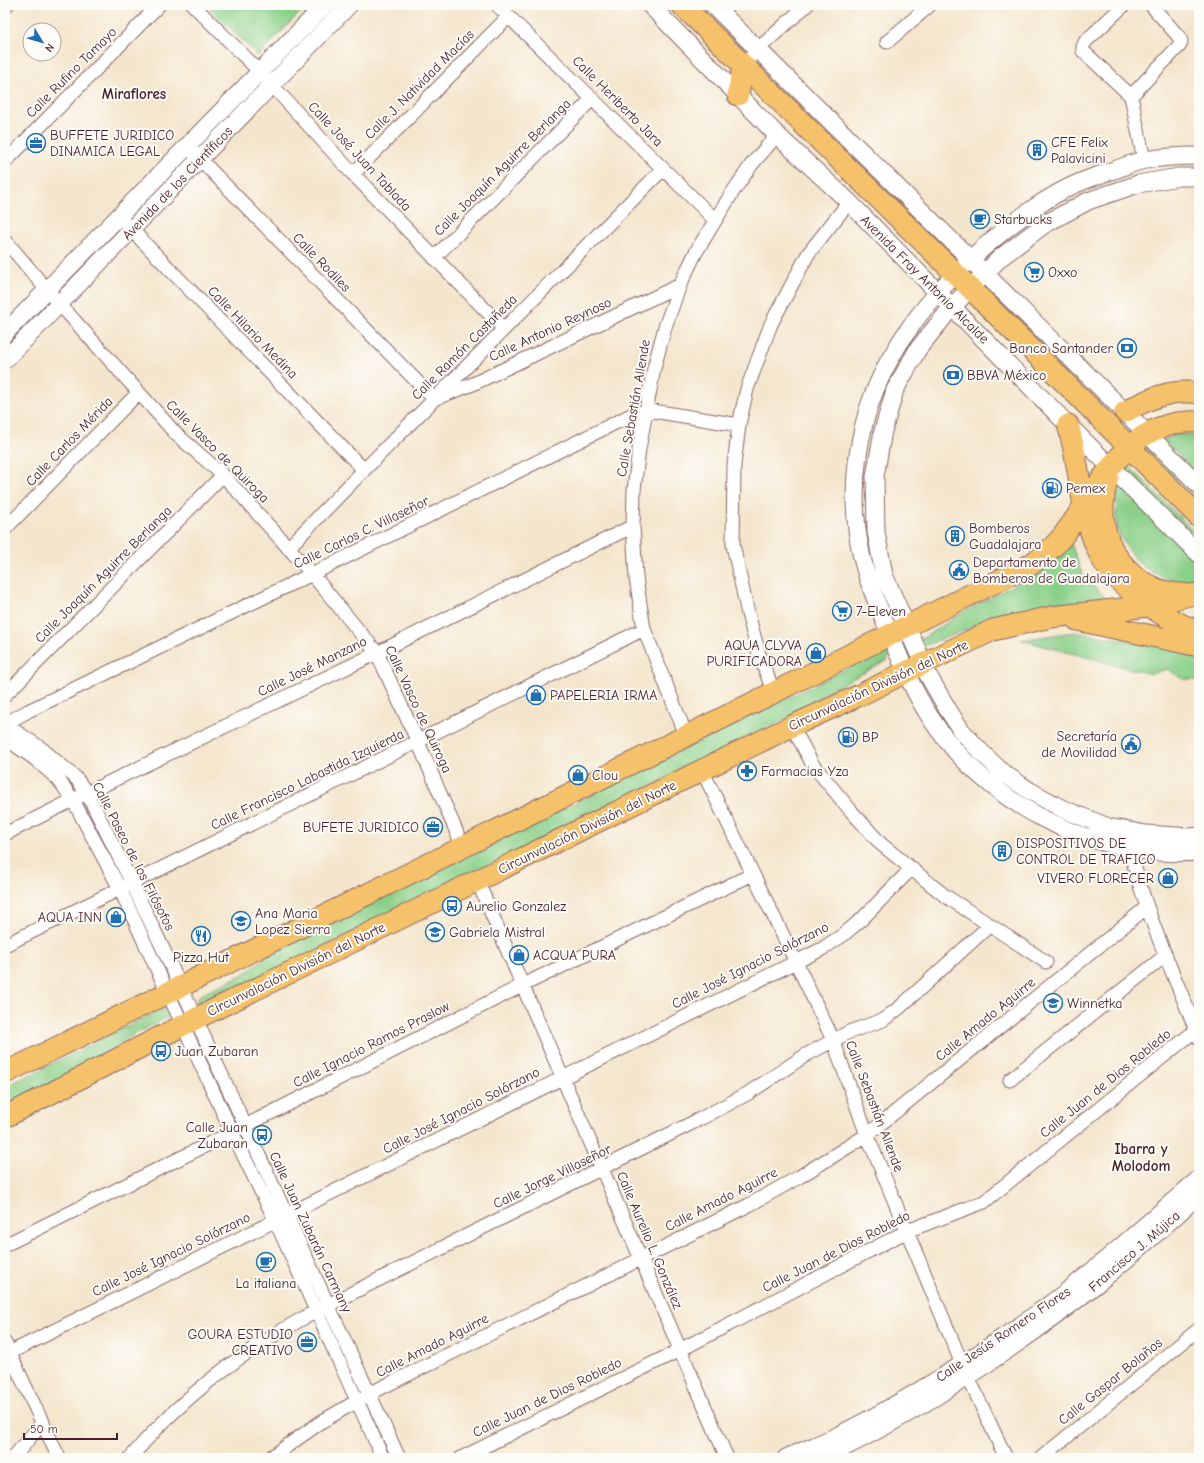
<svg xmlns="http://www.w3.org/2000/svg" width="1204" height="1463" font-family="'Comic Neue',sans-serif">
<style>
.green{fill:#8bd089;stroke:#6a785a}
.lines{fill:none;stroke-linecap:round;stroke-linejoin:round}
.minor-casing{stroke:#866564;stroke-width:15}
.tertiary-casing{stroke:#866564;stroke-width:19}
.primary-casing{stroke:#866564;stroke-width:23}
.minor{stroke:#fff;stroke-width:13}
.tertiary{stroke:#fff;stroke-width:17}
.primary{stroke:#f5c16b;stroke-width:21}
.labels{text-anchor:middle;stroke-width:4;stroke-linejoin:round;paint-order:stroke}
.street-label{font-size:14px;fill:#4a1f2b;stroke:#fdfcf7}
.poi-label{font-size:14px;fill:#4a1f2b;stroke:#fdfcf7;text-anchor:start}
.neighbourhood-label{font-size:15px;font-weight:bold;fill:#4a1f2b;stroke:#fdfcf7}
</style>
<rect width="100%" height="100%" fill="#fdfcf7"/>
<filter id="ink" filterUnits="userSpaceOnUse"><feTurbulence type="fractalNoise" baseFrequency=".025" numOctaves="2"/><feDisplacementMap in="SourceGraphic" scale="8" xChannelSelector="R" yChannelSelector="G"/><feConvolveMatrix kernelMatrix="1 2 1 2 8 2 1 2 1" color-interpolation-filters="sRGB"/></filter>
<filter id="wash" filterUnits="userSpaceOnUse"><feTurbulence type="fractalNoise" baseFrequency=".012" numOctaves="4" result="noise"/><feDisplacementMap in="SourceGraphic" scale="16" xChannelSelector="R" yChannelSelector="G"/><feGaussianBlur stdDeviation="0.9" result="paint"/><feColorMatrix in="noise" values="0 0 0 0 0 0 0 0 0 0 0 0 0 0 0 0 0 1.4 0 .05"/><feComposite in="paint" operator="in"/></filter>
<g filter="url(#wash)">
<rect width="100%" height="100%" fill="#f4e6cd"/>
<!-- green -->
<path class="green" d="M207 5H307L258 56Z
M1175 435H1199V476L1163 440Z
M1152 444 1199 492V502L1146 449Z
M1129 466 1199 536V545L1126 472Z
M1119 485 1199 564V581C1168 587 1137 569 1123 541 1121 537 1118 532 1117 527 1115 511 1116 500 1119 485Z
M1070 541 1083 576 1110 602 997 618 924 646 920 640 962 613 1039 571Z
M1074 632 1199 651V680L1183 679 1167 669 1151 674 1021 640Z
M884 650 889 653V657L887 661 824 693 816 704 204 1006H199L197 1003V999L199 996 247 972 266 956Z
M164 1008 170 1009 171 1013 170 1016 124 1040 109 1054 5 1106V1087Z"/>
</g>
<g filter="url(#ink)">
<g class="lines">
<!-- minor casing -->
<g class="minor-casing">
<path id="minor" d="M193 5 260 72 353 174 504 329
M497 5 715 220
M1124 5 1085 42 1083 47V51L1131 96 1144 160
M5 7 7 5
M887 42 930 5
M743 66 758 49 807 5
M1131 96 1180 45 1181 41 1179 37 1151 5
M193 152 434 399 473 384 680 285
M5 162 159 5
M353 174 509 16
M126 224 364 470
M5 240 47 290 176 434 223 475 312 574 377 653 418 742 463 847
M434 258 592 99
M5 529 138 393
M288 548 364 470 663 169
M774 693 759 654 748 614 733 545 734 465 739 425 747 389 771 324 808 254 849 202
M5 695 223 475
M792 726 813 765 852 812 881 844 944 895 1046 962
M686 735 644 629 636 578 633 526 634 490 639 449 654 368 665 327 680 285 696 252 732 193 752 164 777 135
M5 738 35 759 58 779 73 800 120 889 232 1132 275 1220 383 1458
M702 770 796 962 833 1040 867 1135 962 1364 1006 1458
M5 834 87 793 377 653 633 526
M1130 849C1145 914 1175 976 1199 1038
M477 880 727 1458
M5 945 132 883 644 629
M1010 1080 1166 955
M5 1245 245 1126 523 985 753 874
M5 1343 59 1458
M5 1355 822 949 843 935 862 919 912 868
M13 1458 43 1422
M130 1458C170 1411 216 1372 268 1339 284 1329 300 1320 316 1311L702 1118 747 1094 806 1055 849 1032 883 1020 899 1008 990 925
M270 1458 321 1422 369 1394 749 1205 799 1177 867 1135 1147 907
M399 1458 181 987 132 883 87 793 76 778 42 749 5 724 28 711 312 574 633 414 647 410 739 425
M461 1458 680 1350 907 1231 984 1202 1196 1030
M1041 1458 1199 1329"/>
</g>
<!-- tertiary casing -->
<g class="tertiary-casing">
<path id="tertiary" d="M650 5 777 135 849 202 1068 425 1199 554
M713 5 1199 485
M1199 156C1181 156 1163 157 1145 160 1134 162 1124 167 1114 170 1102 174 1090 178 1078 183 1048 196 1022 216 997 236 938 285 883 348 864 424 854 465 852 511 861 553 867 581 879 608 890 634 902 663 913 691 930 717 986 805 1096 860 1199 852
M1199 177H1179L1138 184 1088 201 1045 224 1000 258 952 307 918 349 895 390 883 431 875 476 876 532 884 575 928 675 947 708 961 730 979 750 1003 773 1030 791 1063 809 1108 827 1146 834 1191 837 1199 836
M5 333 325 5
M5 360 349 5
M786 1458C804 1450 822 1443 839 1435 908 1400 975 1358 1038 1313 1095 1272 1146 1224 1199 1179
M822 1458C890 1427 952 1388 1013 1346 1041 1327 1068 1307 1094 1286 1130 1257 1165 1226 1199 1194"/>
</g>
<!-- primary casing -->
<g class="primary-casing">
<path id="primary" d="M682 5 970 288 1199 517
M738 95 743 66
M1125 412C1149 398 1171 389 1199 393
M1068 425C1081 468 1080 517 1101 557 1109 573 1124 586 1138 597 1156 612 1176 624 1199 631
M1108 477C1103 494 1101 511 1105 529 1111 558 1137 585 1166 592 1172 593 1179 594 1184 594
M1077 620 1199 646
M5 1073 463 847 1030 565C1042 557 1053 548 1062 537 1101 488 1124 418 1199 422
M5 1117 195 1019 792 726 862 694 906 672 993 630 1051 617 1131 608 1148 606 1189 595 1199 594"/>
</g>
<!-- minor -->
<use href="#minor" class="minor"/>
<!-- tertiary -->
<use href="#tertiary" class="tertiary"/>
<!-- primary -->
<use href="#primary" class="primary"/>
</g>
</g>
<!-- icons -->
<defs>
<g id="office-ring" transform="scale(1)"><circle r="9.5" fill="#fdfcf7" stroke="#1f6fb2" stroke-width="1.5"/><path d="M-6-3h4V-5.5h4V-3h4V5H-6ZM-1-4.5V-3h2v-1.5ZM-6 0V1H6V0Z" fill="#1f6fb2"/></g>
<g id="building-ring" transform="scale(1)"><circle r="9.5" fill="#fdfcf7" stroke="#1f6fb2" stroke-width="1.5"/><path d="M-4-6H4V6H1V3H-1V6H-4ZM-2.5-4.3h1.7v1.8h-1.7ZM.8-4.3h1.7v1.8H.8ZM-2.5-1h1.7V.8h-1.7ZM.8-1h1.7V.8H.8Z" fill="#1f6fb2"/></g>
<g id="cafe-ring" transform="scale(1)"><circle r="9.5" fill="#fdfcf7" stroke="#1f6fb2" stroke-width="1.5"/><path d="M-5.5-4.5H6V0H3Q3 3.5 0 3.5H-2.5Q-5.5 3.5-5.5 0ZM3-3.2v2h1.7v-2ZM-6 4.5H4V6H-6Z" fill="#1f6fb2"/></g>
<g id="supermarket-ring" transform="scale(1)"><circle r="9.5" fill="#fdfcf7" stroke="#1f6fb2" stroke-width="1.5"/><path d="M-6-5.5h2.5l.6 2H6L4.5 2H-2.5L-4.4-4H-6ZM-1.5 3.2a1.3 1.3 0 1 0 .1 0ZM3 3.2a1.3 1.3 0 1 0 .1 0Z" fill="#1f6fb2"/></g>
<g id="bank-ring" transform="scale(1)"><circle r="9.5" fill="#fdfcf7" stroke="#1f6fb2" stroke-width="1.5"/><path d="M-6-4H6V4H-6ZM0-2.3a2.3 2.3 0 1 0 0 4.6a2.3 2.3 0 1 0 0-4.6Z" fill="#1f6fb2"/></g>
<g id="fuel-ring" transform="scale(1)"><circle r="9.5" fill="#fdfcf7" stroke="#1f6fb2" stroke-width="1.5"/><path d="M-5.5-6h7V0h2V4h1.3V-2.5L3-4.5l.8-.8L6-3V5H2.5V1h-1V6h-7ZM-4.2-4.7v3.2H.2V-4.7Z" fill="#1f6fb2"/></g>
<g id="civic-ring" transform="scale(1)"><circle r="9.5" fill="#fdfcf7" stroke="#1f6fb2" stroke-width="1.5"/><path d="M-.6-6.5H3V-4.5H.6V-3L4-1V1h2V6H-6V1h2V-1L-.6-3ZM-1.2 2.5V6h2.4V2.5Z" fill="#1f6fb2"/></g>
<g id="shop-ring" transform="scale(1)"><circle r="9.5" fill="#fdfcf7" stroke="#1f6fb2" stroke-width="1.5"/><path d="M-5-2.5h2.3a2.7 3.5 0 0 1 5.4 0H5L5.5 6h-11ZM-1.5-2.5h3a1.5 2.3 0 0 0-3 0Z" fill="#1f6fb2"/></g>
<g id="pharmacy-ring" transform="scale(1)"><circle r="9.5" fill="#fdfcf7" stroke="#1f6fb2" stroke-width="1.5"/><path d="M-2-6h4v4h4v4h-4v4h-4v-4h-4v-4h4Z" fill="#1f6fb2"/></g>
<g id="bus-ring" transform="scale(1)"><circle r="9.5" fill="#fdfcf7" stroke="#1f6fb2" stroke-width="1.5"/><path d="M-5-6H5V4H4V6H2V4H-2V6H-4V4H-5ZM-3.5-4V0h7V-4ZM-3.5 1.2v1.5H-2V1.2ZM2 1.2v1.5H3.5V1.2Z" fill="#1f6fb2"/></g>
<g id="school-ring" transform="scale(1)"><circle r="9.5" fill="#fdfcf7" stroke="#1f6fb2" stroke-width="1.5"/><path d="M0-5L7-2L0 1L-7-2ZM-4 1L0 2.5L4 1V4Q0 6-4 4Z" fill="#1f6fb2"/></g>
<g id="restaurant-ring" transform="scale(1)"><circle r="9.5" fill="#fdfcf7" stroke="#1f6fb2" stroke-width="1.5"/><path d="M-5-6h1v4h1v-4h1v4h1v-4h1v5L-1.5 .5V6h-2V.5L-5-1ZM5-6V6H3V1.5H1.5Q1.5-4 5-6Z" fill="#1f6fb2"/></g>
</defs>
<g fill-rule="evenodd">
<use href="#office-ring" x="36" y="143"/>
<use href="#building-ring" x="1037" y="150"/>
<use href="#cafe-ring" x="980" y="219"/>
<use href="#supermarket-ring" x="1034" y="272"/>
<use href="#bank-ring" x="1127" y="348"/>
<use href="#bank-ring" x="953" y="375"/>
<use href="#fuel-ring" x="1052" y="488"/>
<use href="#building-ring" x="955" y="536"/>
<use href="#civic-ring" x="959" y="570"/>
<use href="#supermarket-ring" x="842" y="611"/>
<use href="#shop-ring" x="816" y="653"/>
<use href="#shop-ring" x="536" y="695"/>
<use href="#fuel-ring" x="848" y="737"/>
<use href="#civic-ring" x="1131" y="744"/>
<use href="#pharmacy-ring" x="747" y="771"/>
<use href="#shop-ring" x="578" y="775"/>
<use href="#office-ring" x="433" y="827"/>
<use href="#building-ring" x="1002" y="851"/>
<use href="#shop-ring" x="1168" y="878"/>
<use href="#bus-ring" x="452" y="906"/>
<use href="#shop-ring" x="116" y="917"/>
<use href="#school-ring" x="241" y="921"/>
<use href="#school-ring" x="435" y="932"/>
<use href="#restaurant-ring" x="201" y="936"/>
<use href="#shop-ring" x="519" y="955"/>
<use href="#school-ring" x="1053" y="1003"/>
<use href="#bus-ring" x="161" y="1051"/>
<use href="#bus-ring" x="262" y="1135"/>
<use href="#cafe-ring" x="266" y="1262"/>
<use href="#office-ring" x="307" y="1342"/>
</g>
<g class="labels">
<!-- street labels -->
<g class="street-label">
<text transform="translate(71 72) rotate(-45)" y="5">Calle Rufino Tamayo</text>
<text transform="translate(419 84) rotate(-45)" y="5">Calle J. Natividad Macías</text>
<text transform="translate(618 101) rotate(45)" y="5">Calle Heriberto Jara</text>
<text transform="translate(360 156) rotate(47)" y="5">Calle José Juan Tablada</text>
<text transform="translate(502 167) rotate(-45)" y="5">Calle Joaquín Aguirre Berlanga</text>
<text transform="translate(177 183) rotate(-46)" y="5">Avenida de los Científicos</text>
<text transform="translate(322 262) rotate(46)" y="5">Calle Rodiles</text>
<text transform="translate(925 279) rotate(45)" y="5">Avenida Fray Antonio Alcalde</text>
<text transform="translate(550 329) rotate(-25)" y="5">Calle Antonio Reynoso</text>
<text transform="translate(253 332) rotate(46)" y="5">Calle Hilario Medina</text>
<text transform="translate(464 347) rotate(-45)" y="5">Calle Ramón Castañeda</text>
<text transform="translate(633 408) rotate(-80)" y="5">Calle Sebastián Allende</text>
<text transform="translate(69 441) rotate(-46)" y="5">Calle Carlos Mérida</text>
<text transform="translate(218 451) rotate(45)" y="5">Calle Vasco de Quiroga</text>
<text transform="translate(361 532) rotate(-26)" y="5">Calle Carlos C. Villaseñor</text>
<text transform="translate(103 574) rotate(-45)" y="5">Calle Joaquín Aguirre Berlanga</text>
<text transform="translate(312 666) rotate(-26)" y="5">Calle José Manzano</text>
<text transform="translate(878 685) rotate(-25)" y="5">Circunvalación División del Norte</text>
<text transform="translate(419 709) rotate(65)" y="5">Calle Vasco de Quiroga</text>
<text transform="translate(307 779) rotate(-26)" y="5">Calle Francisco Labastida Izquierda</text>
<text transform="translate(587 827) rotate(-26)" y="5">Circunvalación División del Norte</text>
<text transform="translate(134 856) rotate(63)" y="5">Calle Paseo de los Filósofos</text>
<text transform="translate(750 965) rotate(-27)" y="5">Calle José Ignacio Solórzano</text>
<text transform="translate(296 969) rotate(-26)" y="5">Circunvalación División del Norte</text>
<text transform="translate(985 1019) rotate(-39)" y="5">Calle Amado Aguirre</text>
<text transform="translate(371 1044) rotate(-27)" y="5">Calle Ignacio Ramos Praslow</text>
<text transform="translate(1105 1083) rotate(-39)" y="5">Calle Juan de Dios Robledo</text>
<text transform="translate(875 1106) rotate(69)" y="5">Calle Sebastián Allende</text>
<text transform="translate(461 1110) rotate(-27)" y="5">Calle José Ignacio Solórzano</text>
<text transform="translate(552 1176) rotate(-26)" y="5">Calle Jorge Villaseñor</text>
<text transform="translate(721 1199) rotate(-27)" y="5">Calle Amado Aguirre</text>
<text transform="translate(311 1232) rotate(65)" y="5">Calle Juan Zubarán Carmany</text>
<text transform="translate(650 1240) rotate(67)" y="5">Calle Aurelio L. González</text>
<text transform="translate(836 1251) rotate(-27)" y="5">Calle Juan de Dios Robledo</text>
<text transform="translate(1134 1251) rotate(-41)" y="5">Francisco J. Mújica</text>
<text transform="translate(171 1254) rotate(-26)" y="5">Calle José Ignacio Solórzano</text>
<text transform="translate(1003 1334) rotate(-34)" y="5">Calle Jesús Romero Flores</text>
<text transform="translate(432 1345) rotate(-27)" y="5">Calle Amado Aguirre</text>
<text transform="translate(1110 1381) rotate(-39)" y="5">Calle Gaspar Bolaños</text>
<text transform="translate(547 1397) rotate(-26)" y="5">Calle Juan de Dios Robledo</text>
</g>
<!-- poi labels -->
<g class="poi-label">
<text x="50" y="140">BUFFETE JURIDICO<tspan x="50" dy="16">DINAMICA LEGAL</tspan></text>
<text x="1051" y="147">CFE Felix<tspan x="1051" dy="16">Palavicini</tspan></text>
<text x="994" y="224">Starbucks</text>
<text x="1048" y="277">Oxxo</text>
<text x="1113" y="353" text-anchor="end">Banco Santander</text>
<text x="967" y="380">BBVA México</text>
<text x="1066" y="493">Pemex</text>
<text x="969" y="533">Bomberos<tspan x="969" dy="16">Guadalajara</tspan></text>
<text x="973" y="567">Departamento de<tspan x="973" dy="16">Bomberos de Guadalajara</tspan></text>
<text x="856" y="616">7-Eleven</text>
<text x="802" y="650" text-anchor="end">AQUA CLYVA<tspan x="802" dy="16">PURIFICADORA</tspan></text>
<text x="550" y="700">PAPELERIA IRMA</text>
<text x="1117" y="741" text-anchor="end">Secretaría<tspan x="1117" dy="16">de Movilidad</tspan></text>
<text x="862" y="742">BP</text>
<text x="761" y="776">Farmacias Yza</text>
<text x="592" y="780">Clou</text>
<text x="419" y="832" text-anchor="end">BUFETE JURIDICO</text>
<text x="1016" y="848">DISPOSITIVOS DE<tspan x="1016" dy="16">CONTROL DE TRAFICO</tspan></text>
<text x="1154" y="883" text-anchor="end">VIVERO FLORECER</text>
<text x="466" y="911">Aurelio Gonzalez</text>
<text x="255" y="918">Ana Maria<tspan x="255" dy="16">Lopez Sierra</tspan></text>
<text x="102" y="922" text-anchor="end">AQUA INN</text>
<text x="449" y="937">Gabriela Mistral</text>
<text x="533" y="960">ACQUA PURA</text>
<text x="201" y="962" text-anchor="middle">Pizza Hut</text>
<text x="1067" y="1008">Winnetka</text>
<text x="175" y="1056">Juan Zubaran</text>
<text x="248" y="1132" text-anchor="end">Calle Juan<tspan x="248" dy="16">Zubaran</tspan></text>
<text x="266" y="1288" text-anchor="middle">La italiana</text>
<text x="293" y="1339" text-anchor="end">GOURA ESTUDIO<tspan x="293" dy="16">CREATIVO</tspan></text>
</g>
<!-- neighbourhood labels -->
<g class="neighbourhood-label">
<text x="134" y="99">Miraflores</text>
<text x="1141" y="1154">Ibarra y<tspan x="1141" dy="17">Molodom</tspan></text>
</g>
</g>
<!-- margin -->
<rect width="1204" height="1463" fill="none" stroke="#fdfcf7" stroke-width="20"/>
<!-- north arrow -->
<g transform="translate(42 42) rotate(128)"><circle r="19" fill="#fdfcf7" stroke="#b5a4a5"/>
<path d="M0-3L7 15L0 10L-7 15Z" fill="#1f6fb2"/>
<text y="-6" font-size="11" font-weight="bold" text-anchor="middle" fill="#4a1f2b">N</text>
</g>
<!-- scale -->
<path d="M24 1433v6h93v-6" fill="none" stroke="#4a1f2b" stroke-width="2"/>
<text x="30" y="1433" font-size="12" fill="#4a1f2b" stroke="#fdfcf7" stroke-width="3" paint-order="stroke">50 m</text>
</svg>
